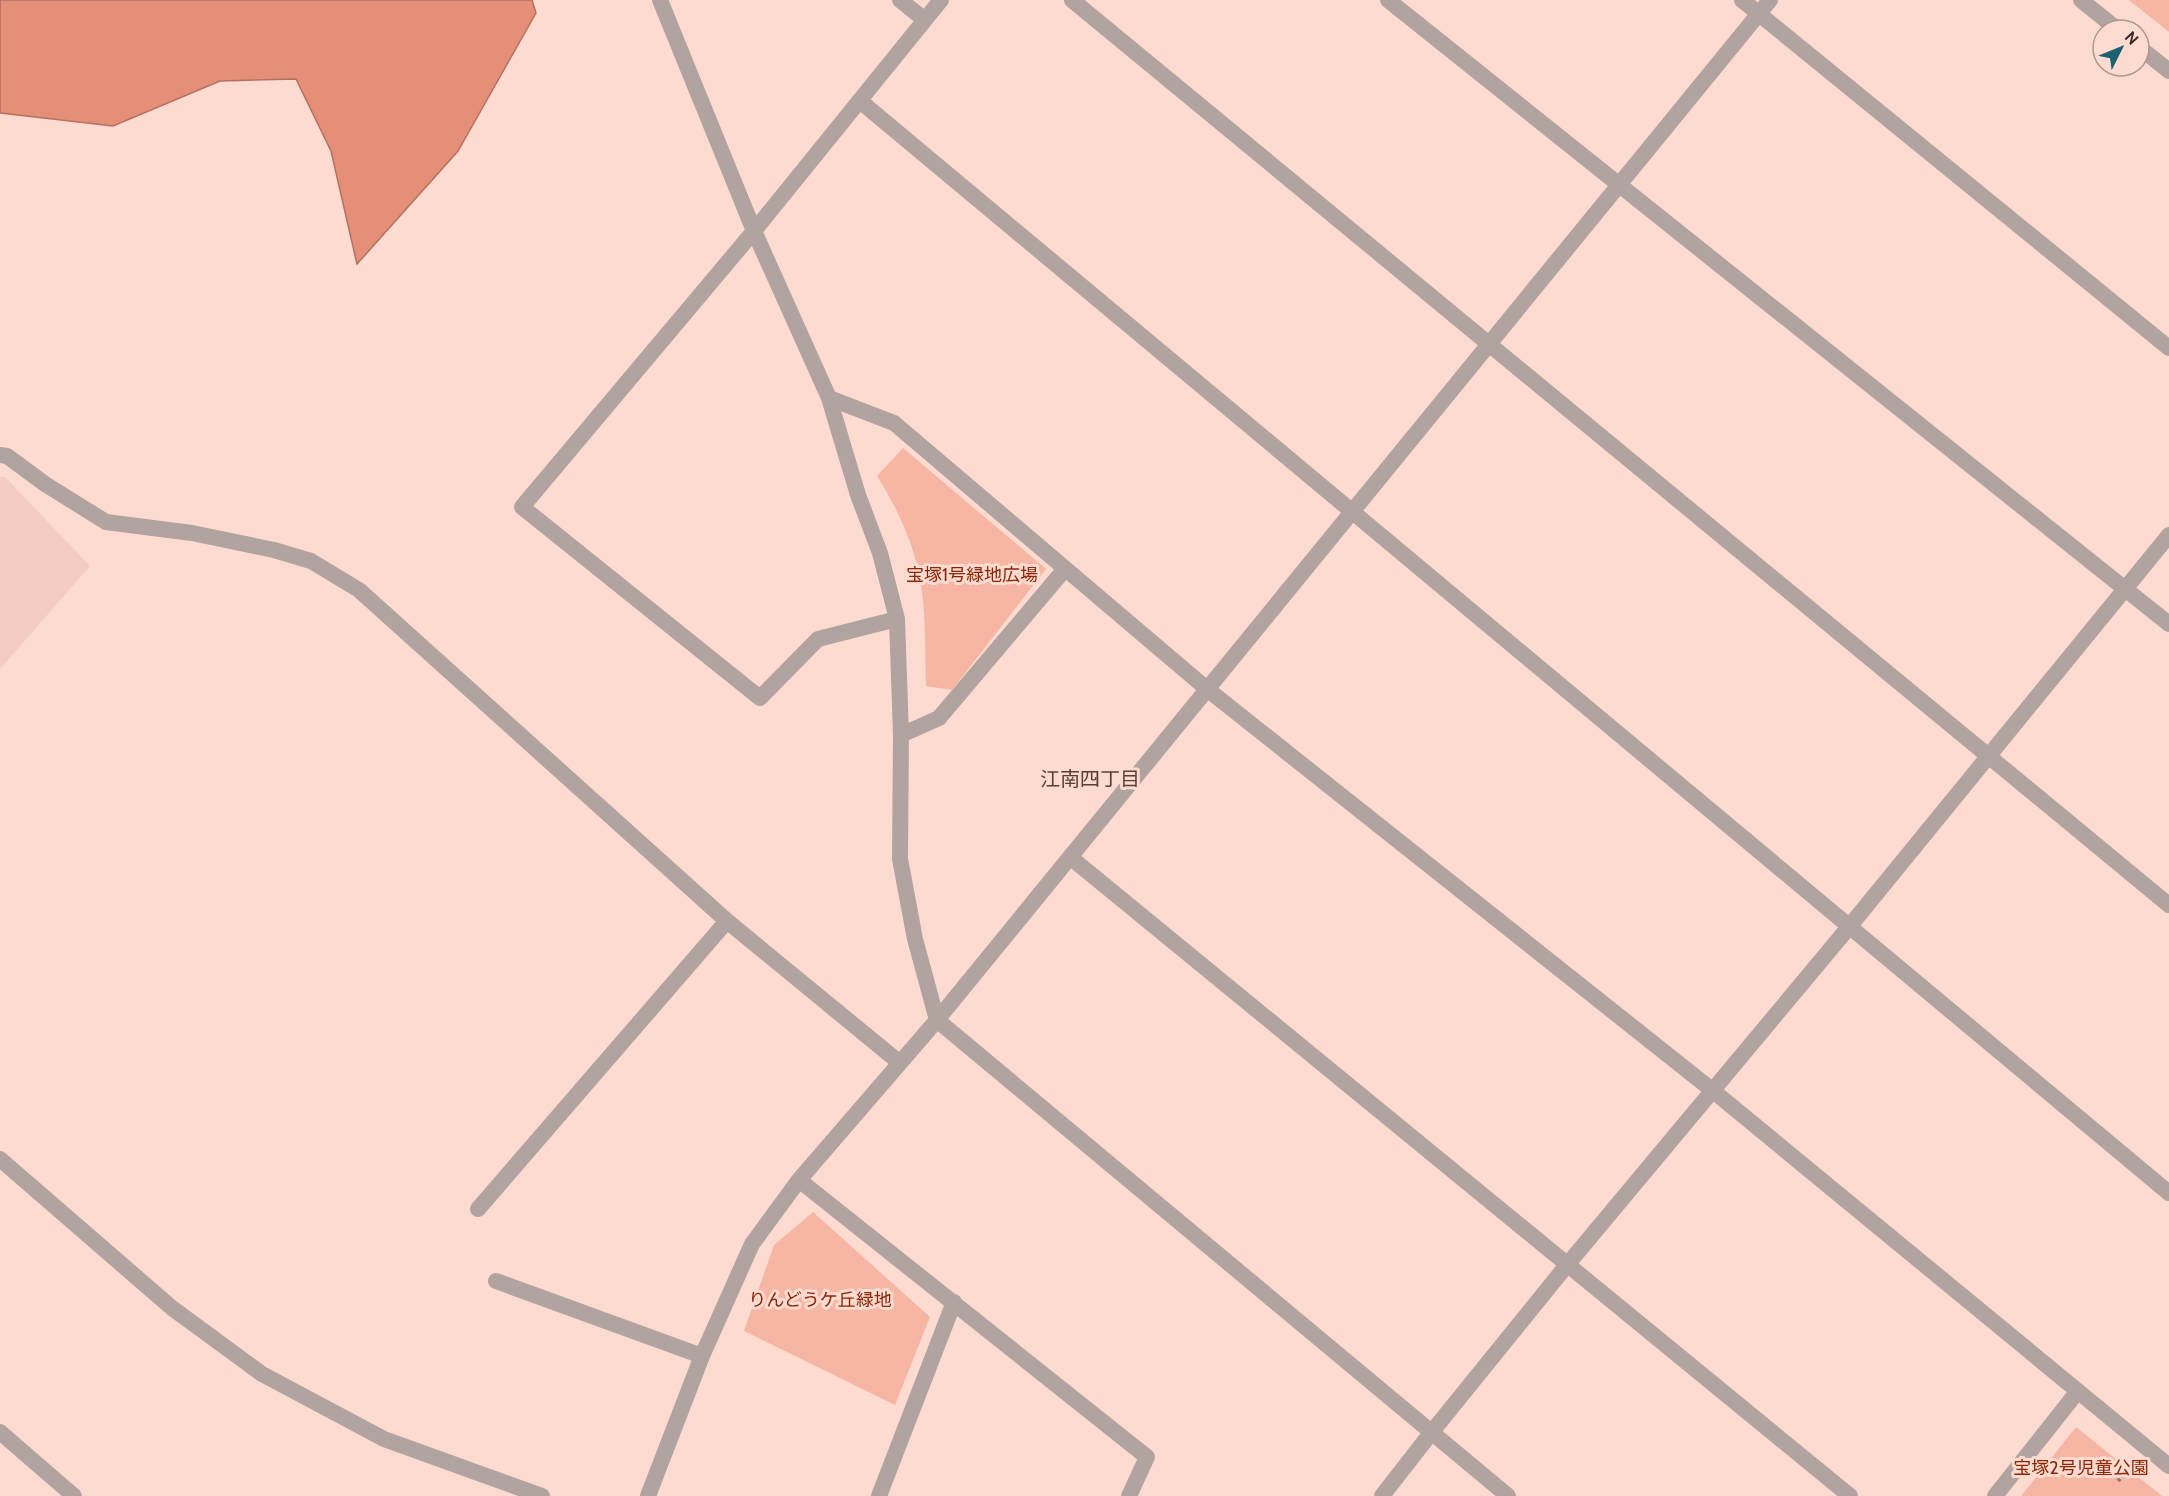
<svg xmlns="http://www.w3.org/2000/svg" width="2169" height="1496" font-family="Cabin,'Noto Sans JP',sans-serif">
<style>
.built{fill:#f4ccc0}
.green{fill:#f7b5a3}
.water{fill:#e68f78;stroke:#b27160;stroke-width:1.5}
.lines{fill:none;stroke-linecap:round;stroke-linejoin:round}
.path{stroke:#917a74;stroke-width:4;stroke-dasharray:3 3;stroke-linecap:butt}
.service{stroke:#b1a39f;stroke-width:16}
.minor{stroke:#b1a39f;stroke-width:16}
.tertiary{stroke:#b1a39f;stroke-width:16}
.labels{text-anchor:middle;stroke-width:6;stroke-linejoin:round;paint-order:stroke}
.park-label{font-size:18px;fill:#8a2505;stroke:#fddbd1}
.neighbourhood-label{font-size:20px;fill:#5a3f38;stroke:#fddbd1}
</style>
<rect width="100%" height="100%" fill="#fddbd1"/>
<!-- built -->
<path class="built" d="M0 477H5L90 566 0 669Z"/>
<!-- green -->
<path class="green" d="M2129 0H2169V32Z
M903 448 1046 569 952 690 926 686C925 658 926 630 923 602 920 557 901 514 877 476Z
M813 1212 930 1317 895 1405 744 1331 774 1245Z
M2076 1427 2162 1496H2021Z"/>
<!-- water -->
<path class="water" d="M0 0H532L536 13 458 151 357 264 331 151 296 79 220 81 113 126 0 113Z"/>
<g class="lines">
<!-- path -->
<path class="path" d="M2118 1481 2130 1466"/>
<!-- service -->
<path class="service" d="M0 455 7 456 45 484 106 522"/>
<!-- minor -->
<path class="minor" d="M660 0 754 231 829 398 858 495 880 553 897 619 901 735 900 859 915 939 937 1020 1508 1496
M900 0 925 20
M1072 0 2169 905
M1388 0 2169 624
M1742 0 2169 348
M2081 0 2118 30
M2139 47 2169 71
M860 101 2169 1193
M829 398 894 423 1207 689 1712 1090 2169 1466
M106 522 192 533 274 550 311 561 359 590 727 921 900 1063
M897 619 818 639 760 698 522 507 754 231 941 0
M901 735 939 718 1065 569
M1070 857 1850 1496
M0 1159 172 1308 262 1374 384 1439 542 1496
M799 1180 1147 1457 1129 1496
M478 1209 727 921
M496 1281 702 1356
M0 1432 74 1496
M648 1496 702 1356 752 1244 799 1180 937 1020 1770 0
M879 1496 954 1302
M1382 1496 1431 1433
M1995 1496 2078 1391"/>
<!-- tertiary -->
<path class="tertiary" d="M1431 1433 1567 1265 1849 927 2169 535"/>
</g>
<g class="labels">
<!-- park labels -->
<g class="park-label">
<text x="972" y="581">宝塚1号緑地広場</text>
<text x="820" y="1306">りんどうケ丘緑地</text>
<text x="2081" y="1474">宝塚2号児童公園</text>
</g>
<!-- neighbourhood labels -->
<g class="neighbourhood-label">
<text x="1090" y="786">江南四丁目</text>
</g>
</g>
<!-- north arrow -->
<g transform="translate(2121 48) rotate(47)"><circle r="28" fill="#fddbd1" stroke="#ae958d" stroke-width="1.5"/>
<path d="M0-4.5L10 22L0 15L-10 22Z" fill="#1a6171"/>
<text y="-9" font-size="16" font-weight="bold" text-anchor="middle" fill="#382b28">N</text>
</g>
</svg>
